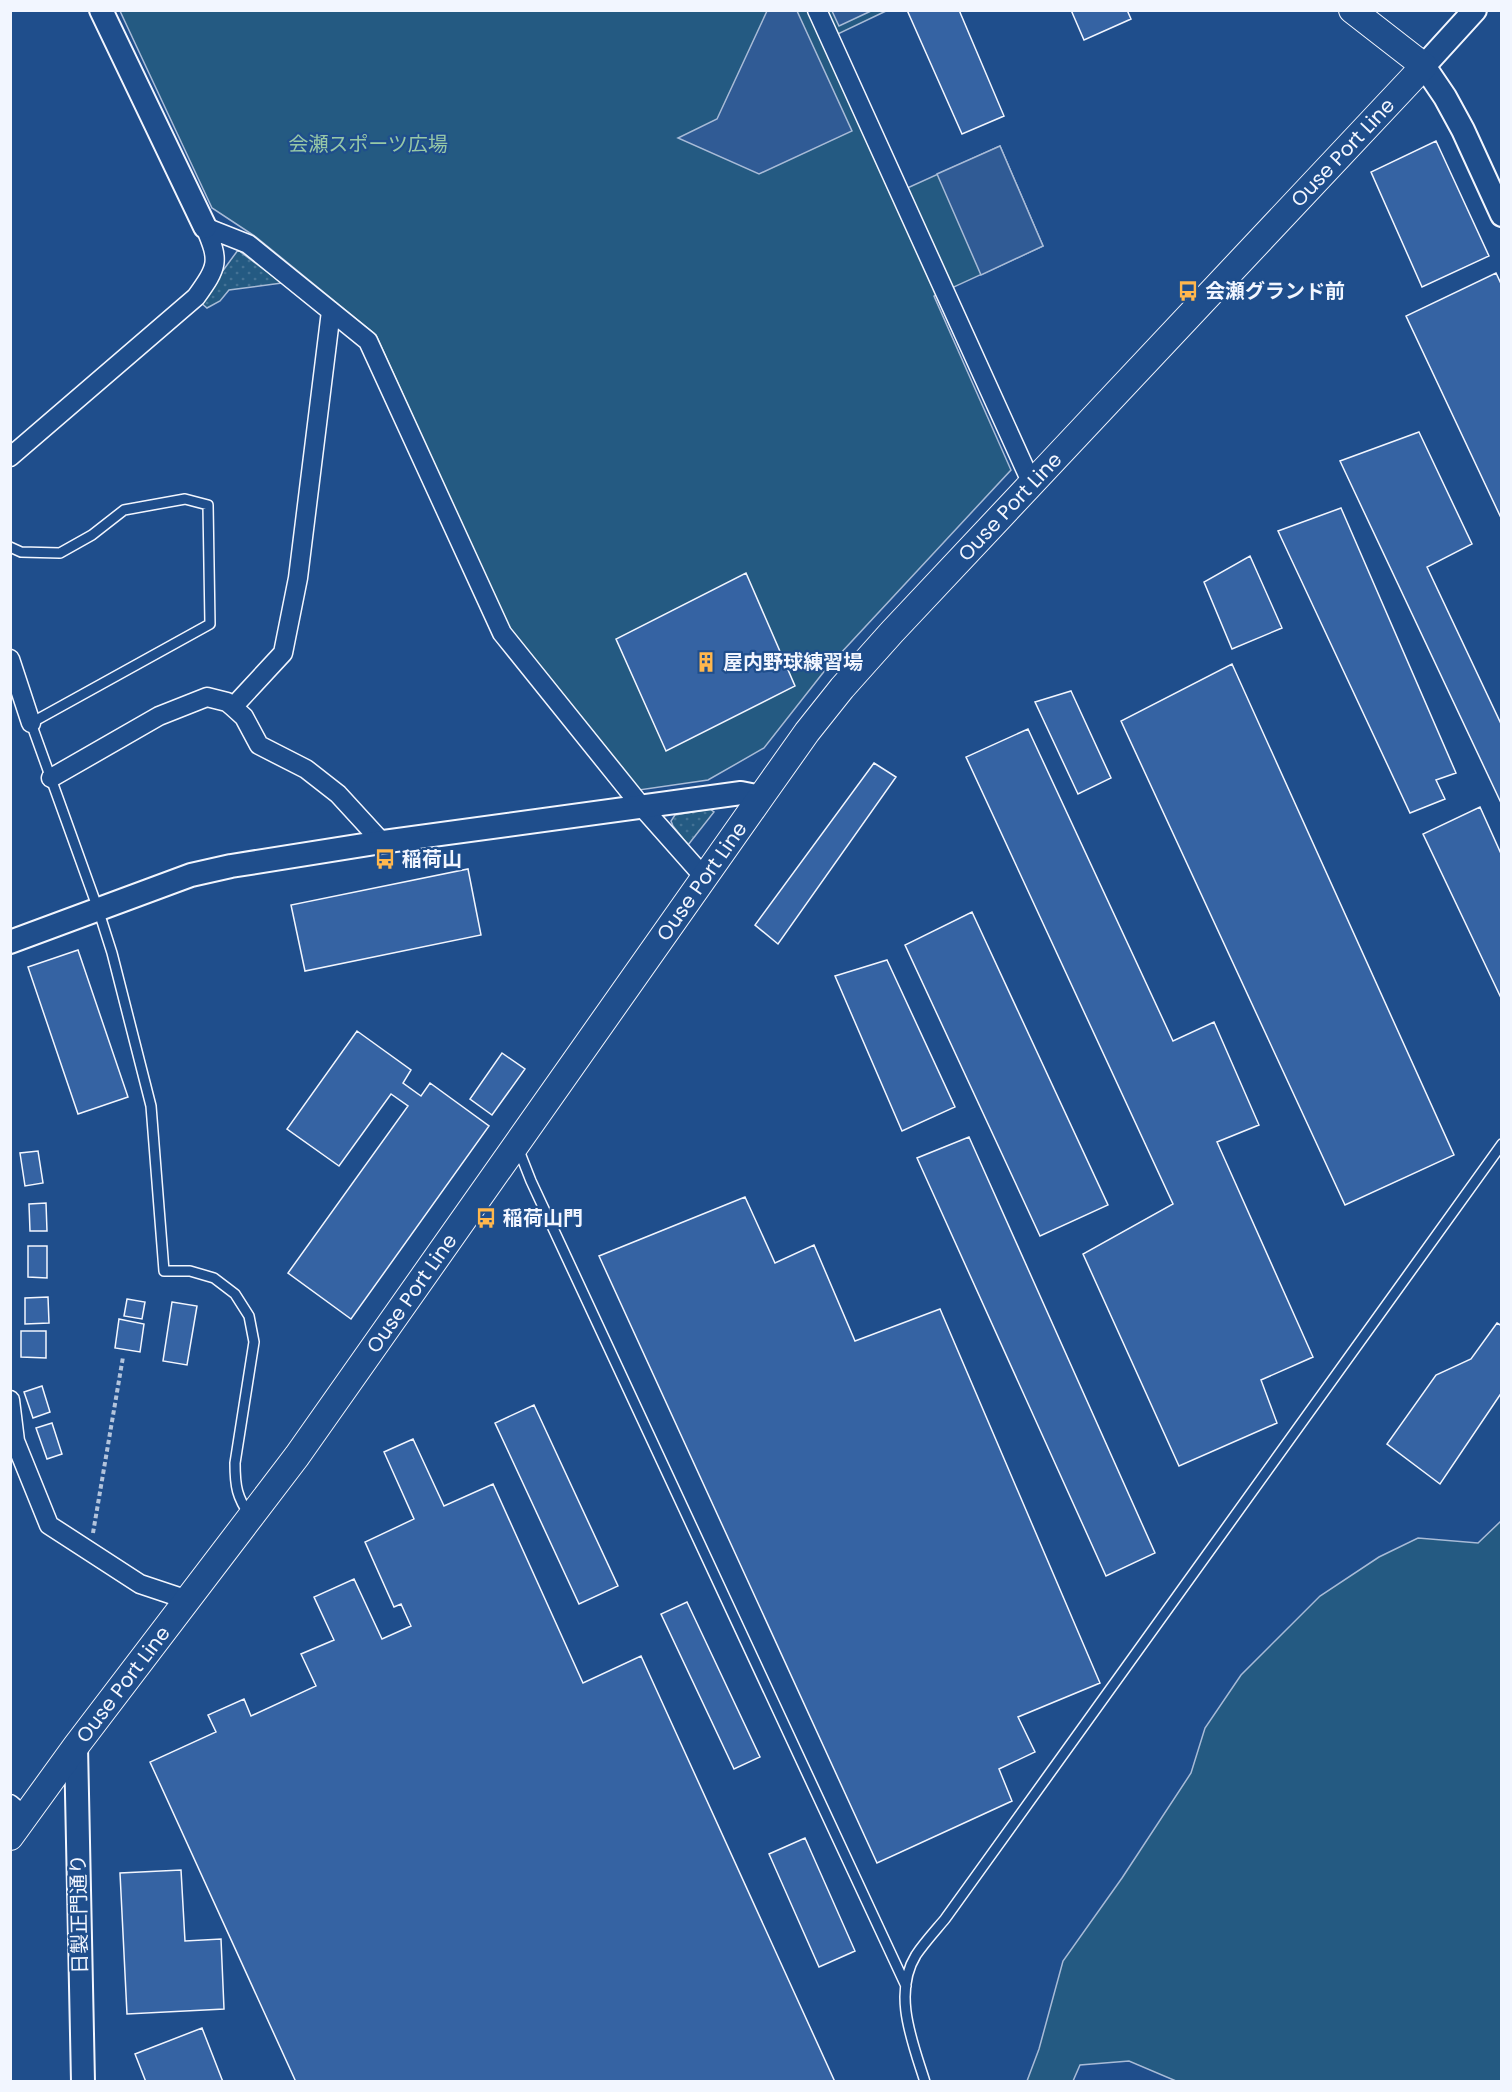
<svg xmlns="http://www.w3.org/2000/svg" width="1512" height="2092" font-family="Poppins,'Noto Sans JP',sans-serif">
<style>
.grass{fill:url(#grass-dots);stroke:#a8bbd7;stroke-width:1.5}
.green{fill:#245a82;stroke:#a8bbd7;stroke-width:1.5}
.parking{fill:#305b95;stroke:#a8bbd7;stroke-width:1.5}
.building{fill:#3563a3;stroke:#f2f6ff;stroke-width:1.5}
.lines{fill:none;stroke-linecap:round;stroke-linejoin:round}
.service-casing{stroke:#f2f6ff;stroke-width:12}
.minor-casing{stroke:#f2f6ff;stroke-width:21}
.tertiary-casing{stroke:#f2f6ff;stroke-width:26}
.secondary-casing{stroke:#f2f6ff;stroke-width:28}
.path{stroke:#b3c4dc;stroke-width:4;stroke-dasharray:4.5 3;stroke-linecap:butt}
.service{stroke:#1f4e8c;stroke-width:9}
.minor{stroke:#1f4e8c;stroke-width:18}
.tertiary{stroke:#1f4e8c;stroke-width:22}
.secondary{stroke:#1f4e8c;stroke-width:26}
.labels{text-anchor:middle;stroke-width:4.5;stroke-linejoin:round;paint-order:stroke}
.park-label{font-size:20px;fill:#97c8a6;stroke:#1f4e8c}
.street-label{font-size:20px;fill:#f2f6ff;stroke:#1f4e8c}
.poi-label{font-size:20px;font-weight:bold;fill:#f2f6ff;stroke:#1f4e8c;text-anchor:start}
</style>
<defs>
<pattern id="grass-dots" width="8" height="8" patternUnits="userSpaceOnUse" patternTransform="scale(1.5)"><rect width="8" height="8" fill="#245a82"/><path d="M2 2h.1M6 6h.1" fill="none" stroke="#447295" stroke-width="1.8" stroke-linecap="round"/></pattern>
</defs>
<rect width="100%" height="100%" fill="#1f4e8c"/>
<!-- grass -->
<path class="grass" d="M238 250 282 283 229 290 220 301 207 308 200 302Z
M710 809 714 812 688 845 673 826 671 821 675 815Z"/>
<!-- green -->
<path class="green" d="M120 11H886L825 40 892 195 1000 146 1043 246 934 296 1011 470 826 669 764 748 708 780 639 790 508 627 376 335 256 237 212 208Z
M1501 1521V2081H1176L1129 2061 1080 2065 1073 2081H1027L1039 2049 1063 1961 1122 1878 1191 1773 1205 1728 1241 1675 1320 1596 1379 1557 1418 1538 1478 1543Z"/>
<!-- parking -->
<path class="parking" d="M767 11H797L852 131 759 174 678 138 717 119Z
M832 11H871L839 26Z
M1000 146 1043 246 981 275 937 174Z"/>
<!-- building -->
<path class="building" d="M907 10H959L1004 116 962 134Z
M1071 10H1127L1131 19 1084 40Z
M1436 141 1489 256 1422 287 1371 172Z
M1496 273 1502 286V520L1406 316Z
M1419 432 1472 544 1427 567 1502 726V805L1340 461Z
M1341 508 1456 773 1436 780 1445 799 1410 813 1278 531Z
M1250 556 1282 628 1232 649 1204 582Z
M746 573 795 686 666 751 616 639Z
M1232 664 1454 1155 1345 1205 1121 721Z
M1071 691 1111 778 1078 794 1035 702Z
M1028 729 1173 1041 1214 1022 1259 1125 1217 1142 1313 1357 1261 1380 1277 1423 1179 1466 1083 1254 1173 1204 966 757Z
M874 763 896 777 778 944 755 925Z
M1480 807 1502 856V1000L1423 834Z
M468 869 481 935 305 971 291 905Z
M972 912 1108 1205 1040 1236 905 945Z
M78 950 128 1097 78 1114 28 967Z
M887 960 955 1107 902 1131 835 976Z
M357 1031 411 1070 403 1083 421 1096 430 1083 489 1126 351 1319 288 1273 408 1106 391 1094 339 1166 287 1129Z
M502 1053 525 1069 492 1115 470 1099Z
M969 1137 1155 1553 1106 1576 917 1158Z
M38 1151 43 1183 25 1186 20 1153Z
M745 1197 775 1263 814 1245 855 1341 940 1309 1100 1683 1018 1717 1035 1752 999 1769 1012 1801 877 1863 599 1256Z
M46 1203 47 1231H30L29 1204Z
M28 1246H47V1278L28 1277Z
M48 1297 49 1323 25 1324V1298Z
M127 1299 145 1302 142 1319 124 1316Z
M172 1302 197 1306 187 1365 163 1361Z
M119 1319 144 1324 140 1352 115 1348Z
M1497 1323 1502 1326V1392L1440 1484 1387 1444 1436 1375 1471 1359Z
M21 1331H46V1358L21 1357Z
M42 1386 50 1412 33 1418 24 1392Z
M534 1405 618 1586 579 1604 495 1423Z
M52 1423 62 1454 47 1459 36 1428Z
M413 1439 444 1506 493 1484 583 1683 641 1656 835 2082H296L150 1762 216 1732 208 1715 244 1699 251 1716 316 1686 301 1654 334 1640 314 1597 354 1579 382 1639 411 1626 401 1604 394 1607 365 1542 414 1519 384 1452Z
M687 1602 760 1757 734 1769 661 1614Z
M805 1838 855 1951 819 1967 769 1854Z
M181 1870 185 1941 221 1939 224 2009 127 2014 120 1873Z
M202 2028 223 2082H146L135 2054Z"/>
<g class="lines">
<!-- service casing -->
<g class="service-casing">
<path id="service" d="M10 547 21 552 60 553 92 535 124 510 185 499 208 505 210 624 31 723 98 909 112 953 151 1106 164 1271H190L214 1278 235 1294 249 1316 254 1342 235 1463C235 1487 237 1497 250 1516
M518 1148 531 1181 906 1986
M925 2082C913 2043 892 1994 916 1955 924 1943 935 1931 945 1919L1502 1144"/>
</g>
<!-- minor casing -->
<g class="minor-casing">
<path id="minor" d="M817 10 1032 484
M205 227 248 244 368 341 502 633 642 807 704 877
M10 457 196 297C218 266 220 262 205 227
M10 659 31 723
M233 707 283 653 298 578 331 311
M51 778 159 716 207 697 227 702 233 707 244 717 259 745 306 769 338 794 382 842
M10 1400 15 1441 49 1525 140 1584 188 1600
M10 1804 24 1816"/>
</g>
<!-- tertiary casing -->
<g class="tertiary-casing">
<path id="tertiary" d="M101 10 205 227
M1475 10 1424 66 1445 97 1463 130 1502 215
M10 942 191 875 231 866 382 842 741 793 761 797
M76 1746 83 2082"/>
</g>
<!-- secondary casing -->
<g class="secondary-casing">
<g id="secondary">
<path id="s1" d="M10 1837 76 1746 297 1456 761 797 807 732 842 688 892 632 1424 66 1352 10"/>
</g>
</g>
<!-- path -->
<path class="path" d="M93 1533 123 1357"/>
<!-- service -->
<use href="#service" class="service"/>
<!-- minor -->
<use href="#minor" class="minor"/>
<!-- tertiary -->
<use href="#tertiary" class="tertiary"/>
<!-- secondary -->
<use href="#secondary" class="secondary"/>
</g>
<!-- icons -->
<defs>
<g id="bus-bare" transform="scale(1.62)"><path d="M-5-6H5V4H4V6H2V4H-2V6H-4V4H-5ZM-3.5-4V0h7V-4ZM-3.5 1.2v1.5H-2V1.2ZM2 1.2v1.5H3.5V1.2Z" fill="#ffb74d" stroke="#1f4e8c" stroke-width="2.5" paint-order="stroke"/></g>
<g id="building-bare" transform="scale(1.62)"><path d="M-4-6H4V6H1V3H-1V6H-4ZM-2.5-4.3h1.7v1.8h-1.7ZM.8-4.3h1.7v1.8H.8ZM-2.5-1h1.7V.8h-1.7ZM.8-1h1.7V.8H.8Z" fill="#ffb74d" stroke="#1f4e8c" stroke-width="2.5" paint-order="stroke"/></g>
</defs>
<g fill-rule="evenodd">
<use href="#bus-bare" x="1188" y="291"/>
<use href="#building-bare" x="706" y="662"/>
<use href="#bus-bare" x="385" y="859"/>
<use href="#bus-bare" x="486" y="1218"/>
</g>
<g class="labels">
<!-- park labels -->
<g class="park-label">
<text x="368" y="151">会瀬スポーツ広場</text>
</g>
<!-- street labels -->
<g class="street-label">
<text dy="7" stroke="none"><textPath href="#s1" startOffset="2152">Ouse Port Line</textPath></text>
<text dy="7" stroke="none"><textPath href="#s1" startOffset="1666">Ouse Port Line</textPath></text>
<text dy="7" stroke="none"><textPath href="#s1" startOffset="1180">Ouse Port Line</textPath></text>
<text dy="7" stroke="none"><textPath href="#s1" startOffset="676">Ouse Port Line</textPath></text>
<text dy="7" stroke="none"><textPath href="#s1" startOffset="190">Ouse Port Line</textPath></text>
<text transform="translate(79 1914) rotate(-91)" y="7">日製正門通り</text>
</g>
<!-- poi labels -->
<g class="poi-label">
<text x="1205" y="298">会瀬グランド前</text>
<text x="723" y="669">屋内野球練習場</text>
<text x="402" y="866">稲荷山</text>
<text x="503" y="1225">稲荷山門</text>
</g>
</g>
<!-- border -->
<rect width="1512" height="2092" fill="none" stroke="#f2f6ff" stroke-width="24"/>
</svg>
